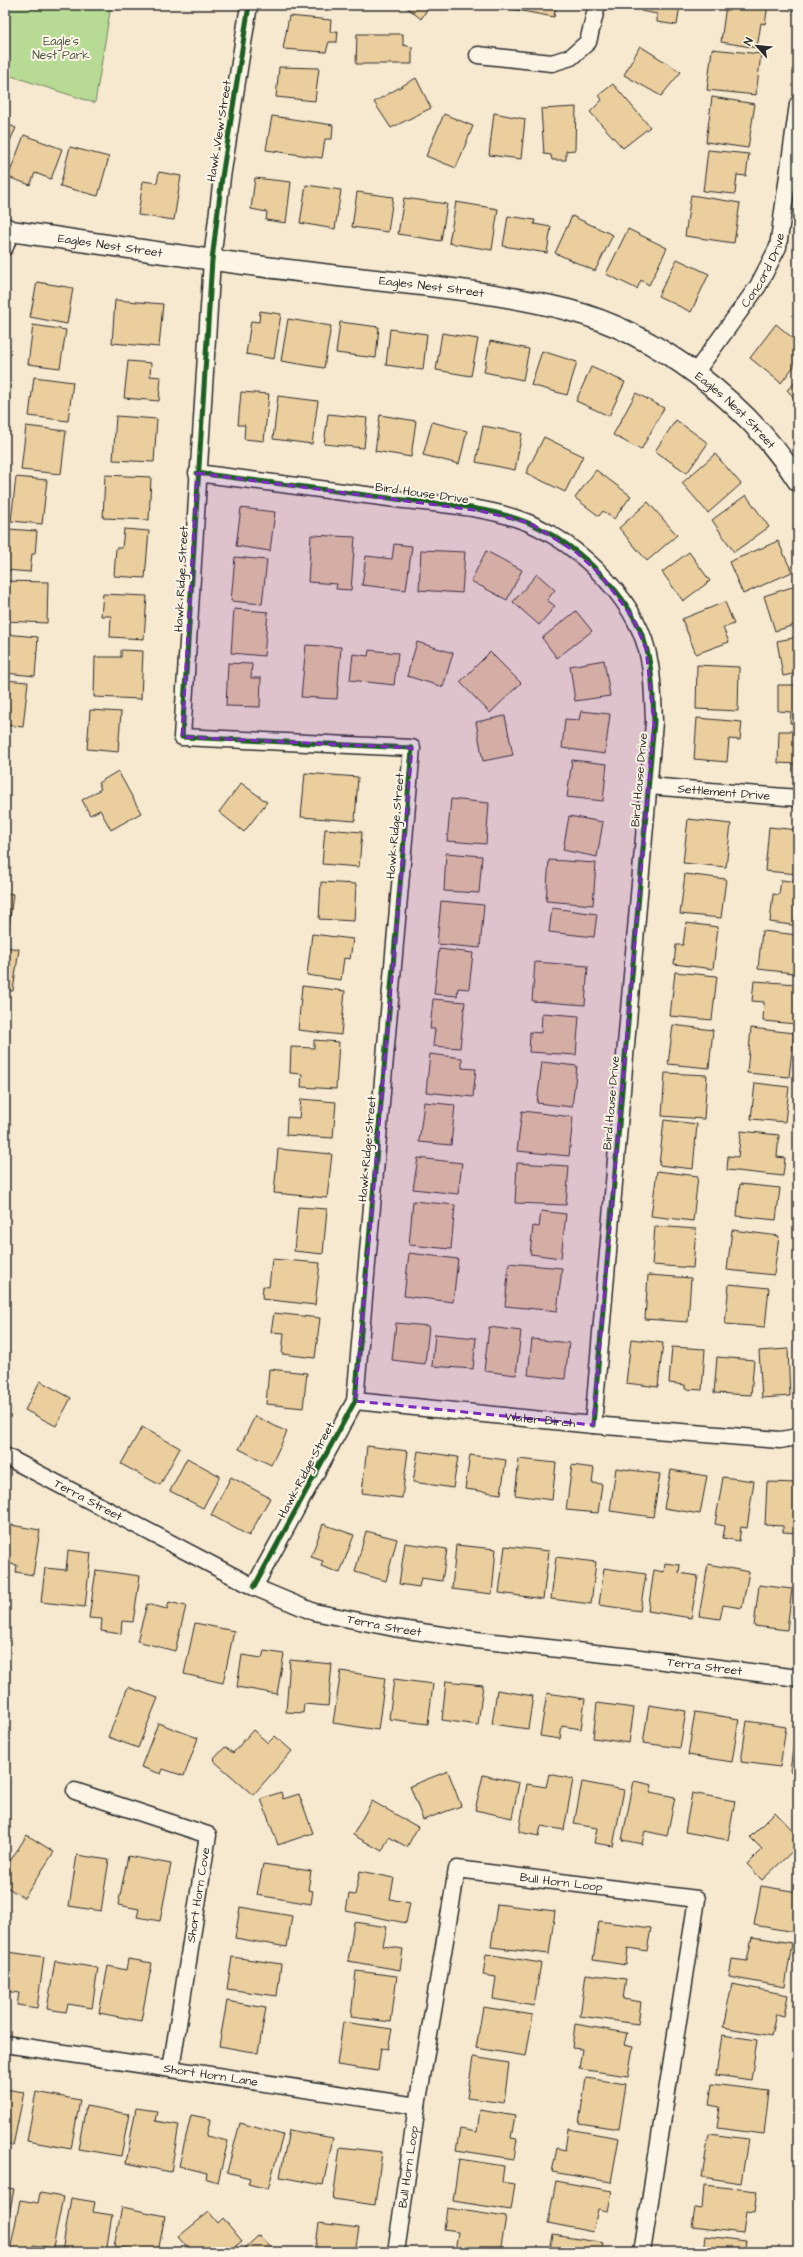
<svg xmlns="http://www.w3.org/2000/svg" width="803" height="2257" font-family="'Architects Daughter',sans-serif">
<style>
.green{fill:#b7da94;stroke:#718260}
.building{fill:#eace9e;stroke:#2b2b2b}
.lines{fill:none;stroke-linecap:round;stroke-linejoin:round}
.minor-casing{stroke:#2b2b2b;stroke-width:19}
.tertiary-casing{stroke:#2b2b2b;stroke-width:23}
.minor{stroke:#fcf5e5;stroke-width:16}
.tertiary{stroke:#fcf5e5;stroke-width:20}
.cycleway-casing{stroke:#fcf5e5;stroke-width:8}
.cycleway{stroke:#1b5e20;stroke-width:5}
.marked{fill:#7b2cbf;fill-opacity:0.2;stroke:#7b2cbf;stroke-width:3;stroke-dasharray:8 5;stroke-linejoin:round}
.labels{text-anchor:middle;stroke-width:4;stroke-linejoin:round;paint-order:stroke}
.park-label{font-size:12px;fill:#4e5745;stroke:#fcf5e5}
.street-label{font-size:12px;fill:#2b2b2b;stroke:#fcf5e5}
</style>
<rect width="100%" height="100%" fill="#f7e9d0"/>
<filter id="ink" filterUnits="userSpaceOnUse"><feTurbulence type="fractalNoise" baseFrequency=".025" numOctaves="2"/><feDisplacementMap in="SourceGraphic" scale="8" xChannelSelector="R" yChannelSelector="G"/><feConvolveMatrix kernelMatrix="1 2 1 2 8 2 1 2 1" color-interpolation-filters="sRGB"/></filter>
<g filter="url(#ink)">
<!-- green -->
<path class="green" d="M5 5H111L95 103 5 74Z"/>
<!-- building -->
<path class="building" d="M318 5H344V8Z
M404 5H430L421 19Z
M501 5H556L554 17 501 7Z
M641 5H680L677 25 657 22V14L641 11Z
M726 5H768L765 24 761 23 757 48 721 42Z
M289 16 331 20 330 32 338 31 337 42H329L326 52 283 49Z
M357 34H403V45L412 47V64H356Z
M640 46 681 72 661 96 624 75Z
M712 49 761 54 756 95 707 90Z
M279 67 319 68 315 101 276 97Z
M416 78 431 108 391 128 374 102Z
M613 84 650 127 623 148 590 112 602 100 599 95Z
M712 97 755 104 748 148 706 142Z
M576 107 575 150 566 151V160H552L551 155 544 154 541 109Z
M494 113 525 119 521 159 489 155Z
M444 114 473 126 456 168 426 156Z
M272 116 333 125 332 139H325L322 158 266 150Z
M5 123 16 128 5 151Z
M24 135 62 149 51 179 35 173 30 185 8 177Z
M70 147 109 157 98 196 60 186Z
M708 150 749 154 746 176 737 175 735 194 703 191Z
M159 172 181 176 174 220 138 215 143 181 157 183Z
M255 178 291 182 286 223 266 220 267 212 251 209Z
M306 185 341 190 335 229 300 223Z
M357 192 393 197 388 232 352 227Z
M691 195 740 203 734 243 685 236Z
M404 198 447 204 441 241 398 234Z
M456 202 498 209 492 250 449 243Z
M508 216 535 220 534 224 551 227 547 253 503 246Z
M572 216 613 235 595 271 555 253Z
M628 229 667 248 649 285 641 280 637 289 606 274Z
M677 259 709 274 691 312 658 296Z
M37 282 73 288 67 324 30 317Z
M115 300 163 304 159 347 112 343Z
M260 311 281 314 274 359 246 354 251 321 259 322Z
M288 319 331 326 324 368 281 361Z
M340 322 379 327 376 358 336 353Z
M776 324 795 340 793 342 798 347V361L781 383 750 358Z
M33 325 66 330 60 368 28 364Z
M390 329 427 334 423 370 386 365Z
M442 333 478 339 471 376 436 370Z
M490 341 529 349 523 380 484 372Z
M542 351 577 362 567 395 531 385Z
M128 361 151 363 150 376 161 377 159 401 124 398Z
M591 367 625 382 609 416 576 401Z
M34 377 73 382 68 421 29 416Z
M798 380V402L787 390Z
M241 392 269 394 264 441 244 439 245 425H238Z
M636 393 664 408 641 450 613 435Z
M278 396 318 401 312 444 273 439Z
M328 414 367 418 364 448 324 444Z
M380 415 416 421 411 457 375 451Z
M116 416 157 419 154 462 113 460Z
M676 420 708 443 687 473 655 451Z
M432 422 467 431 459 464 423 455Z
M26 426 66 431 61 474 21 470Z
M483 426 522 433 515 470 476 462Z
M544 437 583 456 565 492 526 473Z
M715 454 741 484 708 513 682 483Z
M596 470 631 496 614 519 603 511 599 516 575 498Z
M105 475 151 477 149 520 103 518Z
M16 477 47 480 42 524 11 521Z
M746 495 769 527 734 552 712 520Z
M648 502 677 535 647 561 619 528Z
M241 508 275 512 270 551 236 546Z
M8 529 37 531 35 554H32L30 572 5 570Z
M124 529 149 531 145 578 114 576 116 548H122Z
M311 535 355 537 351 590 336 589 337 584 308 582Z
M778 541 792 572 743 594 729 562Z
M394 544 412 546 406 590 362 585 366 556 392 559Z
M421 550 465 552 462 593 419 590Z
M486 551 522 570 507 600 471 581Z
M689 552 710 581 683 601 662 572Z
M235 557 267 560 262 604 231 601Z
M537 574 555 590 547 600 555 606 539 625 513 602Z
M5 581 48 582 47 623 5 621Z
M798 585V624L775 631 764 596Z
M103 594 147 596 144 639 110 637 111 616H101Z
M725 602 734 624 723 628 729 642 696 654 682 619Z
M234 609 268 612 264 656 231 653Z
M576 611 592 631 557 658 542 638Z
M5 634 38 637 35 676 5 673Z
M798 637V673L783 676 777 641Z
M417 642 453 653 443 687 407 676Z
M306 645 341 647 337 699 301 697Z
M121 650 143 651 141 699 94 697 95 657H121Z
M369 650 398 653 394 685 350 680 353 654 368 656Z
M490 652 521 683 490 713 460 682Z
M604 660 610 696 575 701 570 666Z
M228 663 252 664 251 678H261L260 707 226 706Z
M697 665 739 667 738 711 696 709Z
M5 680 28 682 23 727 5 725Z
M778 685H798V724L790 723 791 712 778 711Z
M90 710 121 712 118 752 87 749Z
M581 711 610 714 605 754 562 748 565 719 579 720Z
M505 716 513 755 483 761 476 722Z
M697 718 742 722 740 740 729 739 727 762 694 759Z
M779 731H798V764L778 763Z
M572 760 607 764 603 801 567 797Z
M118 771 141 813 111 830 100 810 90 815 82 800 101 789 98 783Z
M305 773 358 777 355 821 301 817Z
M241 783 267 802 244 832 219 812Z
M451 799 489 803 486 844 447 841Z
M569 816 603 822 597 857 563 850Z
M688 819 731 824 726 867 683 863Z
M769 827 798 830V874L765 871Z
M325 829 362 832 359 867 322 864Z
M446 853 482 856 479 893 444 891Z
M549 860 596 863 593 905 546 901Z
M685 874 726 879 721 918 680 914Z
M781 880 798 882V926L770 922 773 894 779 895Z
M321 882 356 884 354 921 319 919Z
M5 893 13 894 8 935 5 934Z
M441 901 484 905 480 948 437 944Z
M552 908 597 914 594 937 549 932Z
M686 923 718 927 713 969 674 964 676 945H683Z
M762 931 798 935 793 973 758 969Z
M312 934 353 939 350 959 344 958 341 980 307 975Z
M5 947 19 949 13 991 5 990Z
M439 949 473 953 469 989 458 988 457 996 434 994Z
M535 962 588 966 585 1005 532 1001Z
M675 972 717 976 712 1020 670 1016Z
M754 981 798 984 796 1024 763 1021 764 1002 752 1001Z
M302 986 345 991 341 1035 298 1030Z
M433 999 465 1002 460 1048 433 1046 435 1029H430Z
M542 1013 579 1016 576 1055 529 1052 530 1032 541 1033Z
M673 1025 713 1030 709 1068 668 1064Z
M751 1028 794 1033 789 1077 747 1073Z
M314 1040 339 1042 336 1089 301 1087 302 1074 290 1073 291 1047 314 1048Z
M430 1054 462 1058V1068L476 1069 473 1097 426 1092Z
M542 1062 577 1066 572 1107 537 1103Z
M665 1073 707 1075 704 1119 662 1116Z
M755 1083 789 1087 785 1122 751 1119Z
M301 1099 336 1102 333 1138 286 1135 287 1117 299 1118Z
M424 1102 455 1105 451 1145 419 1142Z
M522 1111 573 1117 569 1156 517 1151Z
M664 1120 697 1124 693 1169 659 1165Z
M741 1131 779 1135 777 1157 785 1158 783 1176 727 1170 728 1156 738 1157Z
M278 1149 332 1154 327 1198 274 1193Z
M418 1158 462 1163 458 1194 413 1189Z
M517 1163 569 1166 566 1205 515 1203Z
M657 1171 698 1176 693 1221 651 1216Z
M740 1184 780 1188 776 1220 737 1216Z
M413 1201 455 1205 451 1249 409 1245Z
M298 1207 327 1209 323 1254 294 1251Z
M541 1211 566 1214 561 1258 530 1254 533 1226 539 1227Z
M655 1226 696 1229 693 1268 652 1265Z
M732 1230 779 1236 774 1275 727 1270Z
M409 1253 458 1259 453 1302 404 1296Z
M272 1259 320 1263 315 1305 262 1299 263 1286 269 1287Z
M509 1263 562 1268 557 1311 505 1306Z
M648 1275 691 1278 688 1322 645 1319Z
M729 1284 769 1288 765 1327 725 1324Z
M274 1313 320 1318 315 1358 282 1354 284 1333 271 1332Z
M396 1323 429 1326 425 1364 392 1360Z
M489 1327 521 1331 516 1375 484 1371Z
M435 1334 476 1338 473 1369 432 1366Z
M532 1339 569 1343 565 1379 528 1375Z
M631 1339 663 1343 658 1387 626 1383Z
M672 1347 705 1349 702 1390 685 1389V1385L669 1383Z
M788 1349 790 1396 762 1398 759 1351Z
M717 1357 754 1360 751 1395 714 1393Z
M269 1369 307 1373 303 1408 266 1404Z
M40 1381 71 1398 56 1426 25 1410Z
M255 1416 287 1432 271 1465 239 1449Z
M142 1427 180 1448 160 1485 121 1464Z
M367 1446 408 1451 402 1498 362 1493Z
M418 1451 458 1457 453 1488 413 1482Z
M470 1455 506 1460 501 1494 465 1489Z
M187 1458 220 1476 203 1508 170 1491Z
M519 1459 556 1463 552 1500 515 1495Z
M572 1465 594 1468 592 1483 602 1484 598 1513 566 1510Z
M616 1468 660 1474 653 1517 610 1511Z
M671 1470 707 1476 700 1514 664 1508Z
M231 1477 270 1498 249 1536 211 1515Z
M723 1477 754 1481 747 1528 741 1527 739 1541 723 1538 725 1526 715 1524Z
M767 1482 798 1483V1533L783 1532V1526L765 1525Z
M5 1524 40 1530 33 1575 16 1572 17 1565 5 1563Z
M323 1524 354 1535 340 1573 321 1566 323 1561 311 1557Z
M366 1531 397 1539 386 1581 355 1572Z
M405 1543 447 1549 442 1581 421 1578 419 1587 399 1584Z
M456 1545 496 1549 492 1594 452 1589Z
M505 1546 549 1551 543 1599 499 1593Z
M68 1550 91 1553 85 1607 41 1602 45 1568 66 1570Z
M556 1557 596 1562 591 1604 551 1599Z
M665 1563 680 1565 679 1573 698 1576 691 1618 648 1611 654 1570 664 1572Z
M708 1564 749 1572 742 1608 723 1605 720 1619 699 1616Z
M604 1568 646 1574 640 1611 599 1605Z
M96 1570 140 1576 133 1622 122 1621 121 1634 101 1631 102 1619 89 1618Z
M759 1585 792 1589 787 1630 754 1626Z
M169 1602 186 1606 175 1651 137 1641 147 1604 167 1609Z
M195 1623 234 1631 223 1683 184 1674Z
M264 1651 284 1654 277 1694 237 1687 242 1655 262 1658Z
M290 1660 332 1664 328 1706 304 1704 303 1713 286 1712Z
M341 1671 385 1678 378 1730 333 1723Z
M394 1679 433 1684 428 1724 389 1719Z
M446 1681 483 1685 478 1725 442 1720Z
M128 1687 158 1698 138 1748 108 1737Z
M497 1690 533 1696 528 1729 492 1724Z
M547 1693 585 1699 581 1729 562 1726 560 1739 540 1736Z
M597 1703 634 1708 629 1743 593 1738Z
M649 1705 686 1711 680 1748 643 1743Z
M695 1712 739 1719 732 1762 688 1755Z
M747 1721 786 1727 780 1767 741 1762Z
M158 1723 198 1738 184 1776 163 1769 161 1774 141 1767Z
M796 1726 798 1727V1773L790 1771Z
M253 1730 268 1743 275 1736 292 1751 253 1795 213 1760 225 1747 233 1753Z
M448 1771 461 1806 423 1820 410 1786Z
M549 1774 573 1779 564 1830 541 1826 539 1836 519 1832 527 1784 546 1787Z
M483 1775 519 1783 512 1818 475 1810Z
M634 1781 652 1785 650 1792 675 1797 667 1836 645 1831 642 1844 622 1840Z
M582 1782 624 1790 613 1846 594 1843 597 1828 574 1824Z
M281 1792 283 1799 299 1794 313 1833 278 1845 261 1799Z
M692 1793 735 1801 728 1840 685 1832Z
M372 1801 418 1827 407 1847 389 1837 382 1851 353 1835Z
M775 1812 798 1836V1846L762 1880 747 1864 762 1849 750 1837Z
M27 1835 54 1852 24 1898 5 1886V1869Z
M77 1855 109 1860 101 1911 69 1906Z
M128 1856 171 1864 160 1921 137 1917 139 1909 118 1905Z
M263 1864 311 1871 308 1890 313 1891 311 1904 257 1895Z
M360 1871 394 1878 390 1899 410 1903 406 1923 346 1911 349 1894 355 1895Z
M761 1886 798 1892V1910L794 1932 754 1925Z
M497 1904 555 1911 549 1954 491 1947Z
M240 1907 292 1916 287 1947 235 1938Z
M599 1921 651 1928 647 1951 628 1948 626 1965 593 1960Z
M354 1922 387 1927 383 1946 403 1949 400 1970 348 1961Z
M752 1937 792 1943 785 1987 729 1977 732 1959 747 1961Z
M8 1952 44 1957 37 2008 17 2005 19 1993 5 1991Z
M486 1954 541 1963 534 2006 493 1999 496 1977 483 1975Z
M232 1957 281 1964 277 1996 227 1989Z
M128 1959 152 1963 141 2021 99 2013 108 1966 126 1970Z
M55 1961 98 1968 92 2008 68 2004 66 2012 47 2009Z
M356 1971 397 1976 391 2022 351 2017Z
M586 1974 626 1979 623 1999 641 2002 638 2024 580 2016Z
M732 1984 788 1995 784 2016 776 2014 771 2036 723 2027Z
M227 2001 266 2008 258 2053 219 2046Z
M483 2007 533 2015 526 2056 476 2048Z
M343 2022 392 2029 388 2049 381 2048 378 2071 337 2065Z
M575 2024 627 2033 624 2045 633 2047 628 2076 579 2069 582 2049 572 2048Z
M722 2035 757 2040 751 2080 716 2075Z
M473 2057 509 2063 504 2103 467 2098Z
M586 2078 626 2084 619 2129 579 2123Z
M712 2084 769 2091 764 2134 717 2128 720 2107 709 2105Z
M5 2089 24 2092 13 2146 5 2144Z
M36 2092 80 2100 71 2149 27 2141Z
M86 2106 129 2114 121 2156 78 2149Z
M136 2108 157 2111 155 2121 179 2125 171 2172 126 2163Z
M480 2110 515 2116 511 2138 517 2139 514 2159 456 2150 460 2129 477 2132Z
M191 2115 211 2119 206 2136 228 2141 218 2182 206 2179 207 2173 179 2166Z
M240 2123 283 2135 268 2189 248 2184 250 2178 227 2172Z
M568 2129 619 2138 611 2182 552 2172 557 2148 565 2150Z
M289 2130 333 2138 323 2185 280 2177Z
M709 2134 748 2139 741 2183 702 2177Z
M340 2147 382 2152 375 2205 333 2199Z
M459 2159 504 2166 502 2182 515 2184 511 2210 453 2201Z
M556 2181 612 2191 608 2211 598 2209 593 2232 548 2223Z
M704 2185 757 2191 754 2213 746 2212 743 2233 692 2227 695 2208 702 2209Z
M5 2187 14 2189 5 2237Z
M40 2193 63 2197 53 2248 33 2245 32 2252 10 2251 20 2200 38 2203Z
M71 2198 95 2202 93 2212 112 2215 106 2252H62Z
M122 2207 165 2216 158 2252H143L114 2246Z
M447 2208 506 2217 500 2252H455L458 2231 444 2229Z
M209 2212 218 2223 223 2218 242 2241 228 2252H191L178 2237Z
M319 2223 359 2228 355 2252H315Z
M259 2235 275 2252H241Z
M553 2235 604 2243 602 2252H550Z
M706 2236 746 2241 744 2252H704Z"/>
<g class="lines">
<!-- minor casing -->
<g class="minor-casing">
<g id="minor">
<path d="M249 5 222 177 212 260 182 737 412 748 355 1401 254 1587"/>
<path d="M478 55 552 63 571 57 588 42 597 5"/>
<path d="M5 247 11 231"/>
<path id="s1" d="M695 373 758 286 778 247 798 104"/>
<path d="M197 473C261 481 325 490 389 498 431 504 477 505 518 519 571 536 633 595 647 650 653 674 653 698 654 722L593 1425"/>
<path id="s2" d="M649 786 798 798"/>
<path id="s3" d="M355 1401 593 1425 780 1440 798 1437"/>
<path id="s4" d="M5 1456 254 1587 314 1612 394 1628 476 1640 632 1657 798 1678"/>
<path d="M75 1791 208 1835 171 2069"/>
<path id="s5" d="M5 2044 417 2106"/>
<path id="s6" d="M396 2252 417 2106 457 1869 697 1899 642 2252"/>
</g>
</g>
<!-- tertiary casing -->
<g class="tertiary-casing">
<g id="tertiary">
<path id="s7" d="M5 228 11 231C109 245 207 260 305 272 392 283 483 288 568 310 658 333 748 404 798 481"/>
</g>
</g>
<!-- minor -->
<use href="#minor" class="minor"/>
<!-- tertiary -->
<use href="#tertiary" class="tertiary"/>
<!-- cycleway casing -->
<g class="cycleway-casing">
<path id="cycleway" d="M249 5 222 177 212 260 182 737 412 748 355 1401 254 1587
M197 473C261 481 325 490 389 498 431 504 477 505 518 519 571 536 633 595 647 650 653 674 653 698 654 722L593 1425"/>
</g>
<!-- cycleway -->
<use href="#cycleway" class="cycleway"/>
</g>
</g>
<!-- marked area -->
<path class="marked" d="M197 473 481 511 530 523 576 552 600 574 633 618 646 649 654 722 593 1425 355 1401 412 748 182 737Z"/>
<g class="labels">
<!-- park labels -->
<g class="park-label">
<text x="61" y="45">Eagle's<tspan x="61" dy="14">Nest Park</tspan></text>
</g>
<!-- street labels -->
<g class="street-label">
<text transform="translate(219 131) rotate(-81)" y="4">Hawk View Street</text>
<text dy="4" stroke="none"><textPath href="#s7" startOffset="107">Eagles Nest Street</textPath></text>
<text dy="4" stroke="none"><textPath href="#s1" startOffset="124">Concord Drive</textPath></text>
<text dy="4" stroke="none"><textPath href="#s7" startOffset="431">Eagles Nest Street</textPath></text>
<text dy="4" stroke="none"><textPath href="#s7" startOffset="767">Eagles Nest Street</textPath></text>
<text transform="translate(422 493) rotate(8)" y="4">Bird House Drive</text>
<text transform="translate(181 579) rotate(-87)" y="4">Hawk Ridge Street</text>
<text transform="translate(639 780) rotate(-85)" y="4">Bird House Drive</text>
<text dy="4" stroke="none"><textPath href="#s2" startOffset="75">Settlement Drive</textPath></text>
<text transform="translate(395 826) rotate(-85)" y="4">Hawk Ridge Street</text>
<text transform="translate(611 1103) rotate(-85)" y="4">Bird House Drive</text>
<text transform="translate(367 1149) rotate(-85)" y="4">Hawk Ridge Street</text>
<text dy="4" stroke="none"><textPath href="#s3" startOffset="186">Water Birch</textPath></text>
<text transform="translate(306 1470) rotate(-62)" y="4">Hawk Ridge Street</text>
<text dy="4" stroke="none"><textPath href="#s4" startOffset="94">Terra Street</textPath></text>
<text dy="4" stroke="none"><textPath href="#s4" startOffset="418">Terra Street</textPath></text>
<text dy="4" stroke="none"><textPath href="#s4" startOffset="741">Terra Street</textPath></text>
<text dy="4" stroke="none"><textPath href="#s6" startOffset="493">Bull Horn Loop</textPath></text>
<text transform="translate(198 1895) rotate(-81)" y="4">Short Horn Cove</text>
<text dy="4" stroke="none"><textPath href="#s5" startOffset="208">Short Horn Lane</textPath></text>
<text dy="4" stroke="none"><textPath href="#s6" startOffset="86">Bull Horn Loop</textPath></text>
</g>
</g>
<!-- margin -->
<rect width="803" height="2257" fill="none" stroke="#fcf5e5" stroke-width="20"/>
<rect x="10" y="10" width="783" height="2237" fill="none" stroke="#2b2b2b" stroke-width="1.5" filter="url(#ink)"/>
<!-- north arrow -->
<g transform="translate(757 46) rotate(297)" stroke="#fcf5e5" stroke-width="3" paint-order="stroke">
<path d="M0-3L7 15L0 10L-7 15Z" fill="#2b2b2b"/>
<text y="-6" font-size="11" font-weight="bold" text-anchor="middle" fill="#2b2b2b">N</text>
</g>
</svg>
